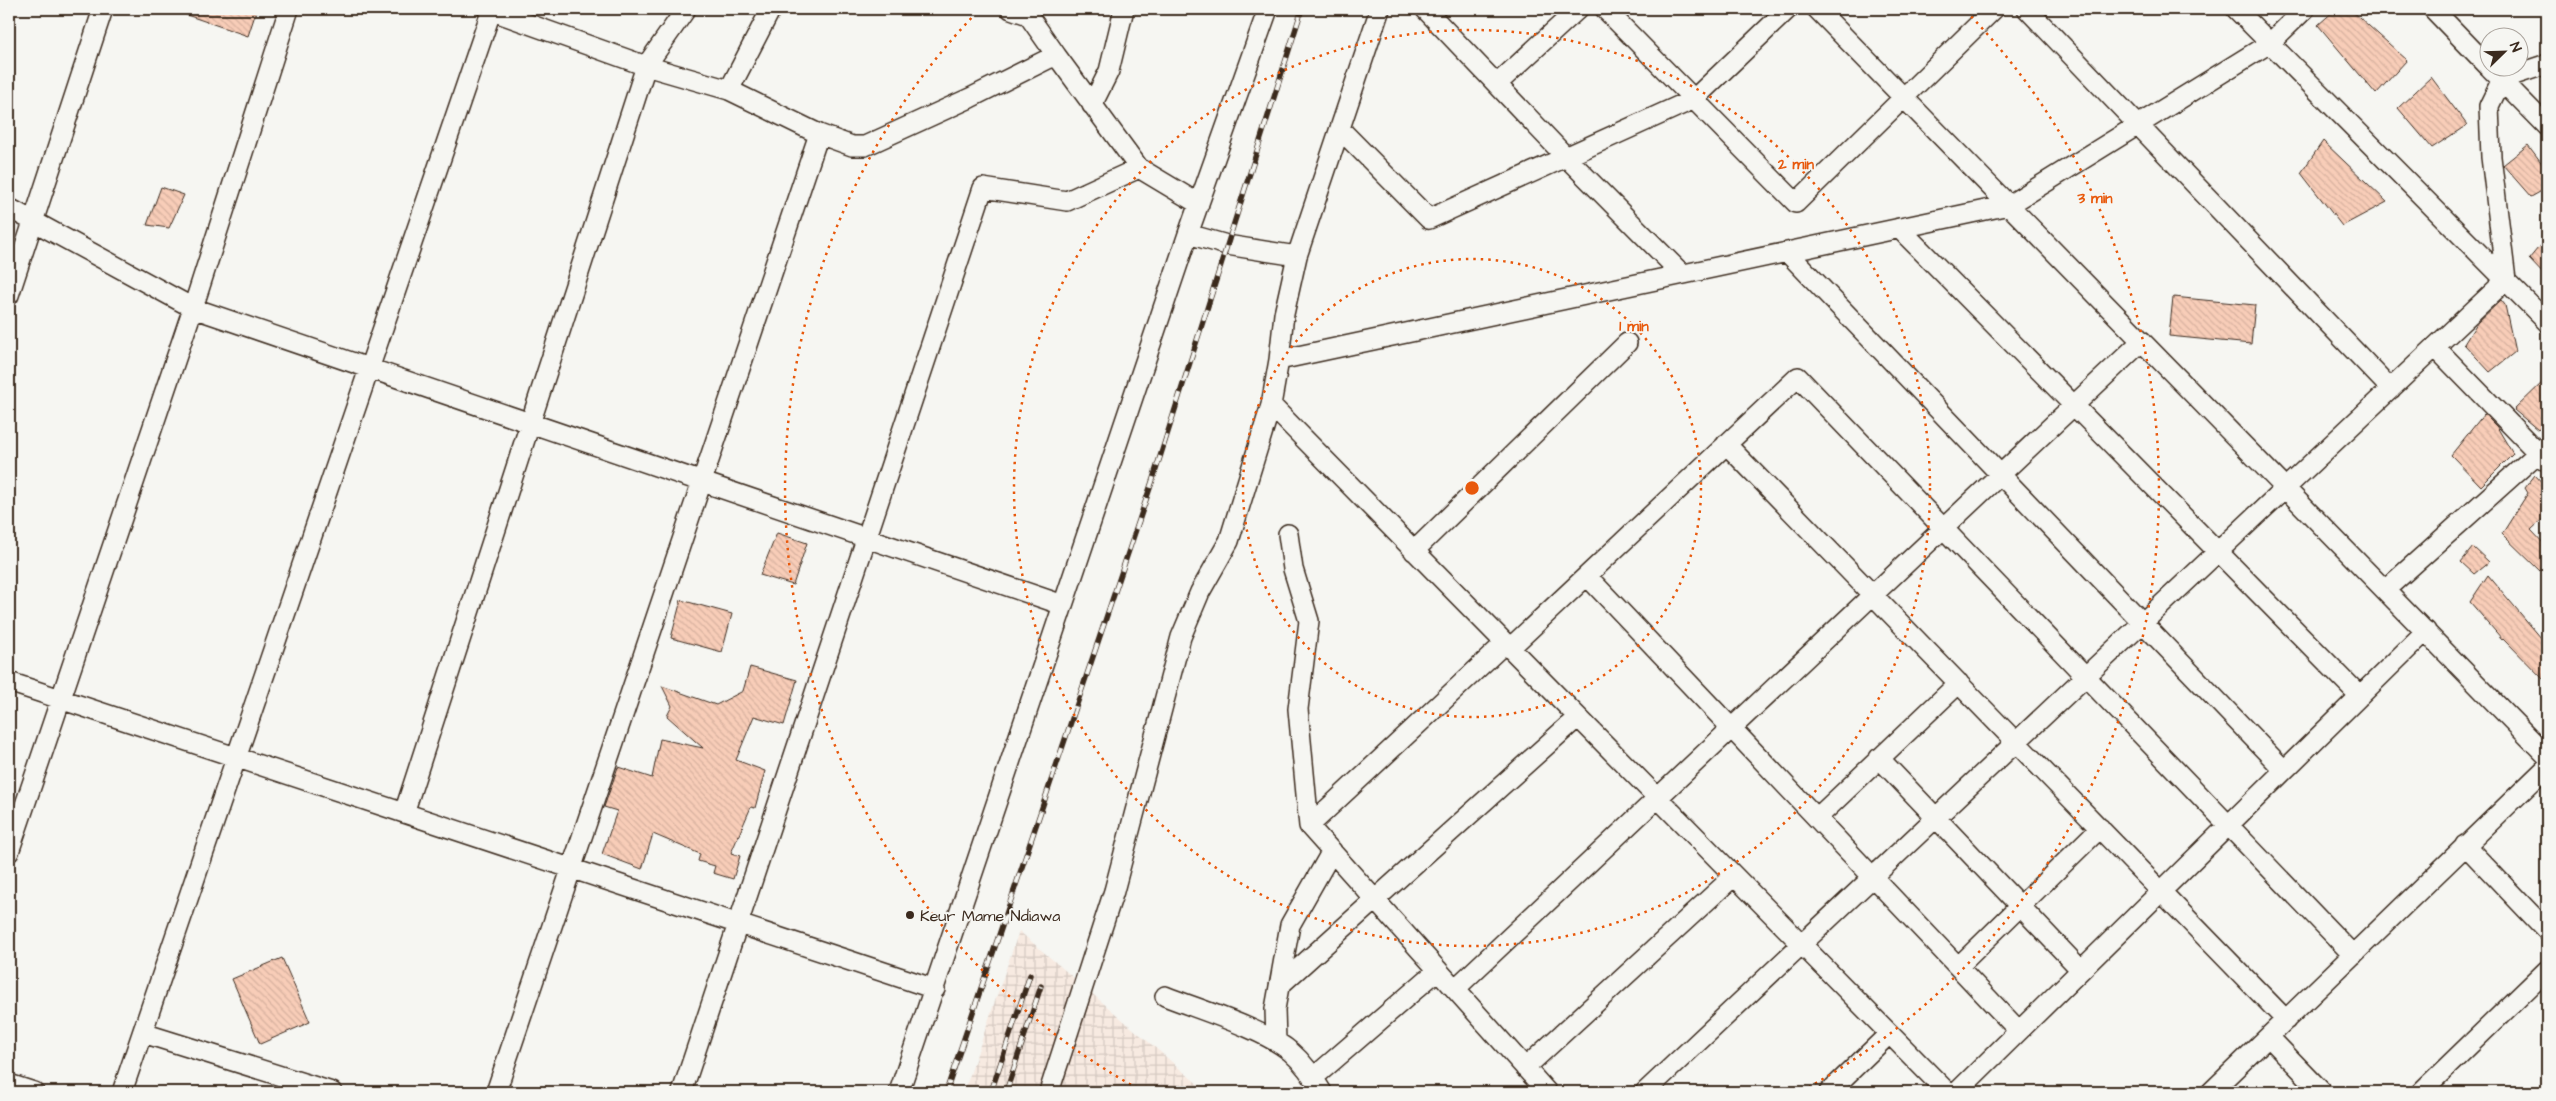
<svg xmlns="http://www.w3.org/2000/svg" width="2556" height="1101" font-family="'Architects Daughter',sans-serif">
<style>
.industrial{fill:url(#industrial-grid)}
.building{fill:url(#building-back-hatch);stroke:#3b2a1e}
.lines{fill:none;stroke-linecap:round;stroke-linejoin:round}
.minor-casing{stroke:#3b2a1e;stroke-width:22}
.minor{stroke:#f6f6f2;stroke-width:19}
.rail-casing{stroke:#3b2a1e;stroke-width:5.5}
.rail{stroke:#f6f6f2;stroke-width:4;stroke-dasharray:11;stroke-linecap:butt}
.ring{fill:none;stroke:#e8590c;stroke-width:2.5;stroke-dasharray:2.5 5}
.poi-dot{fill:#3b2a1e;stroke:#f6f6f2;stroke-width:2}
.labels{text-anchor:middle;stroke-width:4;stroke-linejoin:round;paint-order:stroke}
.poi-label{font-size:16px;fill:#3b2a1e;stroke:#f6f6f2;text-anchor:start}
.centre{fill:#e8590c;stroke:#f6f6f2;stroke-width:2.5}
.ring-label{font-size:15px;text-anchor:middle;font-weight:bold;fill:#e8590c;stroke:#f6f6f2;stroke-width:4;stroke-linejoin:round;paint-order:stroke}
</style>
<defs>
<pattern id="industrial-grid" width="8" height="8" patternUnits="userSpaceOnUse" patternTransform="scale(1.25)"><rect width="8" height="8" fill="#f7eae1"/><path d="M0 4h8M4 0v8" fill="none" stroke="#d5c9c1"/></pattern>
<pattern id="building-back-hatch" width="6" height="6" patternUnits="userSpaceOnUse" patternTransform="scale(1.25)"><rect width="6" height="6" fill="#f8cdb8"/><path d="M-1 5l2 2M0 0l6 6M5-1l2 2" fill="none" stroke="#d6b09e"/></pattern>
</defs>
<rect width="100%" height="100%" fill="#f6f6f2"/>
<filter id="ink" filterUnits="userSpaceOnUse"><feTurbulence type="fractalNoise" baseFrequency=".02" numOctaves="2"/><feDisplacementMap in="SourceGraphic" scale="10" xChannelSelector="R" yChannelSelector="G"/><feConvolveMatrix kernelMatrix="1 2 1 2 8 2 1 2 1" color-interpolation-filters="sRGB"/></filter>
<g filter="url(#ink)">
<!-- industrial -->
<path class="industrial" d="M1019 931 1207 1092H964Z"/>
<!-- building -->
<path class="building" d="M176 9H257L248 36 175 11Z
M2336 9H2350L2407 60 2376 94 2318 25Z
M2431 77 2467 125 2432 148 2398 108Z
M2323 141 2387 202 2342 226 2301 173Z
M2528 145 2547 170V188L2531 197 2503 165Z
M161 187 184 195 169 228 147 225Z
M2547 237V278L2529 259Z
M2173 297 2255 305 2251 344 2169 336Z
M2501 300 2505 305 2515 352 2490 372 2464 344 2477 323Z
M2547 378V421L2538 430 2514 410Z
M2484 414 2497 427 2513 454 2481 486 2451 455Z
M2535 475 2547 488V515L2531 530 2547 547V563L2540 571 2502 534 2528 493 2525 488Z
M777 533 807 543 793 585 760 575Z
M2473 547 2489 562 2474 574 2461 562Z
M2488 575 2547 645V683L2503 638 2502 639 2470 602Z
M681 600 732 614 722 652 671 638Z
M750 667 797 680 784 725 754 716 736 760 765 771 755 808 751 807 731 853 740 856 733 879 713 873 715 866 698 861 700 854 653 834 642 869 602 854 617 811 604 807 618 767 652 778 660 739 703 748 667 716 672 706 662 686 716 705 743 691Z
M282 958 310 1022 260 1044 232 979Z"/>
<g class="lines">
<!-- minor casing -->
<g class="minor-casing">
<path id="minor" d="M487 9 646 66 729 90 819 134 852 146H865L970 98 1056 55 1028 15 1011 9
M1425 9 1566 157 1682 274
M1605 9 1796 203 1994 9
M1817 9 2547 756
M2027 9 2391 389
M2236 9 2547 322
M2433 9 2488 66
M1056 55 1139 168 1199 204
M2490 68 2547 126
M1497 84 1578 9
M729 90 771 9
M1092 105 1109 71 1124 9
M1340 129 1429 219 1694 99 1788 9
M9 208 193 308 1063 605
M1899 228 2360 696
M1188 234 1227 245 1297 256
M1787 252 2284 770
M9 295 103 9
M2435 347 2546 461
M1279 360 2009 205 2270 43 2305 9
M1271 405 1947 1092
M1726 444 2286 1020
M1288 534 1293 569 1309 621 1298 709 1309 826 1547 1092
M1414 551 1627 343
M1587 576 2019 1031
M2385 590 2547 445
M1510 648 1798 377 2353 955
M9 682 935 989
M1879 758 2081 970
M404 813 646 66 686 9
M1817 818 1959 683
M1309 826 1505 643
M2465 845 2547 931
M9 852 193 308 289 9
M1959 966 2100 828
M1279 986 1578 717
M1455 989 2142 341
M1165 996C1200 1010 1264 1029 1291 1052 1304 1063 1314 1078 1322 1092
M143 1033 332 1092
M2269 1037 2322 1092
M1276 1041 1275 1009 1290 925 1332 851
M1525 1068 1734 876
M1313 1078 1438 970
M9 1084 34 1092
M122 1092 492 9
M496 1092 819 134
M682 1092 983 188 1067 201 1139 168
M899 1092 1188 234 1268 9
M1049 1092 1114 891 1181 637 1200 592 1229 541 1271 405 1279 360 1284 314 1297 256 1380 9
M1645 1092 2506 280 2491 157 2489 106 2502 79 2547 64
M1829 1092 1889 1034
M1957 1092 2426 631
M2211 1092 2547 767
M2421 1092 2547 970"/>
</g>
<!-- minor -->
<use href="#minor" class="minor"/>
<!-- rail casing -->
<g class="rail-casing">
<path id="rail" d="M946 1092 1153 479 1302 9
M991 1092 1030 975
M1006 1092 1041 986"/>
</g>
<!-- rail -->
<use href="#rail" class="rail"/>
</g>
</g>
<!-- distance rings -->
<g class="ring">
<circle cx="1472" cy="488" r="229"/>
<circle cx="1472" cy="488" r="458"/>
<path d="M1144 1092A687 687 0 0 1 978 11M1966 11A687 687 0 0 1 1800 1092"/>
</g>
<!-- markers -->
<circle class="poi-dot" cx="910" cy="915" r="5"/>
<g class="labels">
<!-- poi labels -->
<g class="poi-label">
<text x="920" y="921">Keur Mame Ndiawa</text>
</g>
</g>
<circle cx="1472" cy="488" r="8" class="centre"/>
<g class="ring-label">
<text x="1796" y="169">2 min</text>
<text x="2095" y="203">3 min</text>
<text x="1634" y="331">1 min</text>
</g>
<!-- margin -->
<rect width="2556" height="1101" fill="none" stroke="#f6f6f2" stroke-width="30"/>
<rect x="15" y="15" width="2526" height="1071" fill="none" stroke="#3b2a1e" stroke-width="2" filter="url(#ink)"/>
<!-- north arrow -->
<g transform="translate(2504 52) rotate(67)"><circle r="24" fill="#f6f6f2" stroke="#aba49d"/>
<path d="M0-4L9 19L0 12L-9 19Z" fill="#3b2a1e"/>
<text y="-8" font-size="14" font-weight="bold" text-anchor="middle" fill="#3b2a1e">N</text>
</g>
</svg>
